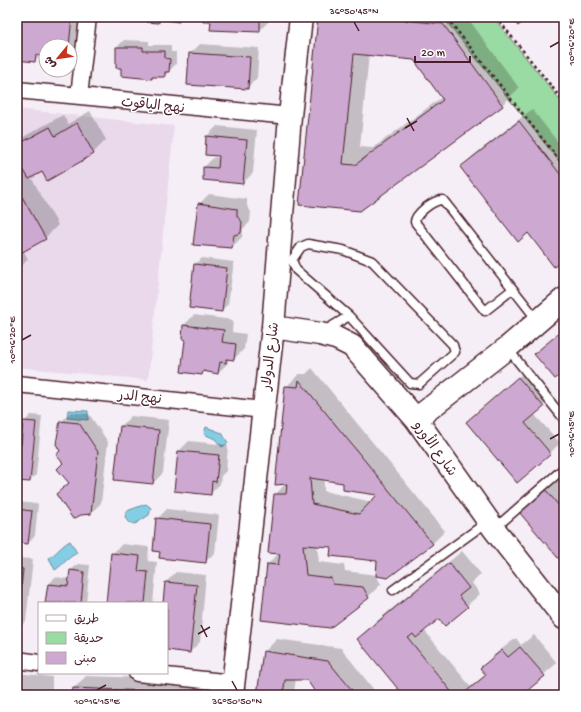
<svg xmlns="http://www.w3.org/2000/svg" width="581" height="712" font-family="'Gochi Hand','Playpen Sans Arabic',sans-serif">
<style>
.built{fill:#e9d9eb}
.green{fill:#9adaa3;stroke:#727c67}
.water{fill:#84cee5;stroke:#6d889b}
.shadow{fill:#0003;fill-rule:evenodd}
.building{fill:#cda8d1;stroke:#4a1f2b;fill-rule:evenodd}
.lines{fill:none;stroke-linecap:round;stroke-linejoin:round}
.lane-casing{stroke:#4a1f2b;stroke-width:11}
.street-casing{stroke:#4a1f2b;stroke-width:19}
.secondary-casing{stroke:#4a1f2b;stroke-width:25}
.path{stroke:#4a1f2b;stroke-width:2.5;stroke-dasharray:3 3;stroke-linecap:butt}
.lane{stroke:#fff;stroke-width:8}
.street{stroke:#fff;stroke-width:16}
.secondary{stroke:#fff;stroke-width:22}
.ticks{fill:none;stroke:#4a1f2b;stroke-width:1.5}
.labels{text-anchor:middle;stroke-width:3;stroke-linejoin:round;paint-order:stroke}
.street-label{font-size:14px;fill:#4a1f2b;stroke:#fff}
.neatline{fill:none;stroke:#4a1f2b;stroke-width:1.5}
.ticks-label{font-size:10px;text-anchor:middle;fill:#4a1f2b}
</style>
<rect width="100%" height="100%" fill="#f5eef6"/>
<filter id="ink" filterUnits="userSpaceOnUse"><feTurbulence type="fractalNoise" baseFrequency=".025" numOctaves="2"/><feDisplacementMap in="SourceGraphic" scale="8" xChannelSelector="R" yChannelSelector="G"/><feConvolveMatrix kernelMatrix="1 2 1 2 8 2 1 2 1" color-interpolation-filters="sRGB"/></filter>
<g filter="url(#ink)">
<!-- built -->
<path class="built" d="M17 109 174 126 148 380 17 367Z"/>
<!-- green -->
<path class="green" d="M416 17H493L564 105V167L445 20Z"/>
<!-- water -->
<path class="water" d="M68 410 88 411V420L67 418Z
M206 427 222 433 228 443 222 447 215 439 204 434Z
M146 504 151 508 149 515 135 524 128 522 125 517 127 511Z
M70 541 77 553C67 558 64 564 55 570L49 558C57 553 61 546 70 541Z"/>
<!-- shadow -->
<path class="shadow" d="M17 17H83L80 52 70 62V46H46V55H41L34 61 17 59Z
M204 17H269V21L259 31 212 21Z
M319 17H467L519 88 502 105 359 210 300 204ZM369 54 414 59 442 97 373 148 360 147Z
M124 40 149 41V45H171V52H176V64L164 76 122 67 117 47Z
M200 44 259 48 257 78 247 88 190 54Z
M532 109 564 150V258L528 232 461 167 474 155Z
M90 111 106 140 93 153 42 170 31 177 58 225 45 238 23 250 28 259 17 271V144L25 136 63 115 68 124Z
M217 126 257 130 253 173 243 183 204 167 214 157 220 158V155L207 136Z
M209 194 247 199V206L251 212 250 222 243 229 242 237 232 247 199 204Z
M202 258 234 262 228 304 221 311 195 264Z
M194 315 233 320 232 332 246 334 244 349 234 359H228V363L218 373 205 371 202 374 186 339 184 325Z
M564 328V370L536 354Z
M312 368 445 531 432 544 388 577 376 575 381 584 368 597 330 627 263 619 268 564 279 553 269 552 275 495 286 483 276 484 286 387 299 374H306ZM324 479 344 482V489L380 494 372 502 324 491ZM317 545 332 546 331 555 378 560 377 575 345 571 344 565 319 562Z
M529 368 553 396 534 414 560 443 550 453 467 422Z
M71 412 89 414 108 442 101 503 91 513 57 494 69 482 61 451V422Z
M31 415 42 416 36 475 29 481 17 471V438H23L24 422Z
M131 416 169 420 163 473 153 483 121 426Z
M189 441 228 445 226 471 221 476 220 484 210 494 175 490 179 451Z
M559 478 564 484V564L521 512Z
M17 502 38 504 35 536 28 543 17 542Z
M167 509 219 515 215 553 205 562 157 519Z
M122 544 149 547 148 561 157 562 153 603H107L112 554Z
M462 551 481 574 472 583 480 594 445 625 439 618 424 630 471 687 486 674 482 668 494 655 516 638 521 645 534 635 557 663 520 695H404L358 639 371 626Z
M17 558 33 559 26 621 17 630Z
M78 564 90 565 86 603H46L49 584 55 577 70 579 71 570Z
M176 572 206 575 200 642 190 652 167 649V603H164L166 582Z
M277 639 341 648 378 695H318L308 679H296L294 692 296 695H258L264 652Z
M17 673 52 677V695H17Z
M86 676 210 680V695H73L74 688Z"/>
<!-- building -->
<path class="building" d="M17 17H72L69 46H46V64L44 63 45 56 36 55 35 62 17 60Z
M141 17H180L179 22 159 19V23L147 22 148 18Z
M203 17H260V32L210 30 211 22H203Z
M318 17H373L443 24 503 106 360 211 299 205ZM354 54 414 60 443 100 355 165 343 164Z
M510 17H529L518 26Z
M116 47H143V51H165V58L170 59 169 72H165V77H152V79L121 76V68H116Z
M189 53 250 57 248 89 187 85Z
M519 121 564 179V259L554 267 528 233 518 242 460 167Z
M77 123 94 154 47 181 42 172 29 179 23 169 17 172V145L50 127 55 136Z
M206 136 247 140 243 184 203 180V167L218 168 219 156 205 155Z
M17 188 46 239 17 255 18 242Z
M198 203 237 209V216L242 222 241 233 234 235 232 248 193 245Z
M194 264 227 268 222 312 189 308Z
M183 325 224 330 222 342 236 344 234 360 226 359V363L220 362 218 374 203 371 202 375 181 372 185 340 182 339Z
M564 329V372L555 379 534 354Z
M518 377 544 407 525 423 551 454 517 483 466 422Z
M299 380 433 544 388 578 376 576 377 561 330 556 331 547 303 545 306 575 331 578 333 584 363 587 369 598 330 628 261 620 267 564 278 565 280 554 268 553 274 494H286L287 484 275 485 285 386 298 387ZM310 478 343 483V490L377 495 359 514 312 504Z
M23 421 36 422 30 482 17 481V445H21Z
M60 421 79 423 98 452 91 514 81 515 73 519 56 494 69 483 57 469 63 463 56 455 60 451 56 444Z
M120 426 159 430 153 484 114 480Z
M178 451 219 455 216 482 212 481 211 495 174 491Z
M546 490 564 512V565L519 512Z
M17 509 32 511 28 544 17 543Z
M156 518 210 524 206 563 159 558 160 552 153 551Z
M111 553 140 556 138 571 148 572 145 603H106Z
M449 563 469 588 459 596 468 607 445 626 439 619 416 638 413 634 408 638 454 695H403L357 639Z
M17 568 23 569 17 629Z
M70 570 84 572 81 603H45L48 584 68 586Z
M165 582 197 585 190 653 167 650V603H163Z
M520 647 545 676 522 695H462L486 675 480 668 502 650 508 657Z
M263 651 328 661 356 695H317L307 680H285L283 695H257Z
M17 687 40 690V695H17Z
M73 688 198 693V695H72Z"/>
<g class="lines">
<!-- lane casing -->
<g class="lane-casing">
<path id="lane" d="M308 244 343 250 372 261 453 345 455 352 419 384 410 383 349 316 296 270 292 260 301 247Z
M513 289 485 311 415 222C415 214 434 199 443 200L538 321
M324 331 349 316
M508 349 564 419
M494 529 564 468
M393 590 487 522"/>
</g>
<!-- street casing -->
<g class="street-casing">
<path id="street" d="M17 90 290 116
M79 96 88 17
M17 384 263 410
M17 660 39 663
M137 673 233 683"/>
</g>
<!-- secondary casing -->
<g class="secondary-casing">
<path id="secondary" d="M273 327 320 334 336 338 352 346 416 419 494 529 564 618
M416 419 507 348 564 299
M232 695 273 327 290 116 301 17"/>
</g>
<!-- path -->
<path class="path" d="M436 17H447
M496 17 564 102
M447 18 564 166
M555 695 564 688"/>
<!-- lane -->
<use href="#lane" class="lane"/>
<!-- street -->
<use href="#street" class="street"/>
<!-- secondary -->
<use href="#secondary" class="secondary"/>
</g>
</g>
<!-- ticks -->
<path class="ticks" d="M354 22 359 31M550 47 559 42M407 118 414 131M405 128 417 121M22 340 31 335M550 439 559 434M201 625 207 637M198 634 210 627M232 681 237 690M97 690 106 685"/>
<g class="labels">
<!-- street labels -->
<g class="street-label">
<text transform="translate(153 104) rotate(6)" y="5">نهج الياقوت</text>
<text transform="translate(269 356) rotate(-83)" y="5">شارع الدولار</text>
<text transform="translate(140 396) rotate(6)" y="5">نهج الدر</text>
<text transform="translate(436 448) rotate(54)" y="5">شارع الأورو</text>
</g>
</g>
<!-- margin -->
<rect width="581" height="712" fill="none" stroke="#fff" stroke-width="44"/>
<!-- legend -->
<rect x="38" y="602" width="130" height="72" fill="#ffffff" stroke="#b7a5aa"/>
<rect x="46" y="615" width="20" height="6" fill="#ffffff" stroke="#b7a5aa"/>
<text x="74" y="622" font-size="12" fill="#4a1f2b">طريق</text>
<rect x="46" y="632" width="20" height="12" fill="#9adaa3" stroke="#b7a5aa"/>
<text x="74" y="642" font-size="12" fill="#4a1f2b">حديقة</text>
<rect x="46" y="652" width="20" height="12" fill="#cda8d1" stroke="#b7a5aa"/>
<text x="74" y="662" font-size="12" fill="#4a1f2b">مبنى</text>
<!-- north arrow -->
<g transform="translate(58 58) rotate(241)"><circle r="19" fill="#ffffff" stroke="#b7a5aa"/>
<path d="M0-3L7 15L0 10L-7 15Z" fill="#c8321e"/>
<text y="-6" font-size="11" font-weight="bold" text-anchor="middle" fill="#4a1f2b">ش</text>
</g>
<!-- scale -->
<path d="M415 56v6h55v-6" fill="none" stroke="#4a1f2b" stroke-width="2"/>
<text x="421" y="56" font-size="12" fill="#4a1f2b" stroke="#ffffff" stroke-width="3" paint-order="stroke">20 m</text>
<rect x="22" y="22" width="537" height="668" class="neatline"/>
<g class="ticks-label">
<text x="354" y="14">36°50'45"N</text>
<text transform="translate(570 42) rotate(-90)" y="4">10°16'20"E</text>
<text transform="translate(11 340) rotate(-90)" y="4">10°16'20"E</text>
<text transform="translate(570 434) rotate(-90)" y="4">10°16'15"E</text>
<text x="97" y="704">10°16'15"E</text>
<text x="237" y="704">36°50'50"N</text>
</g>
</svg>
